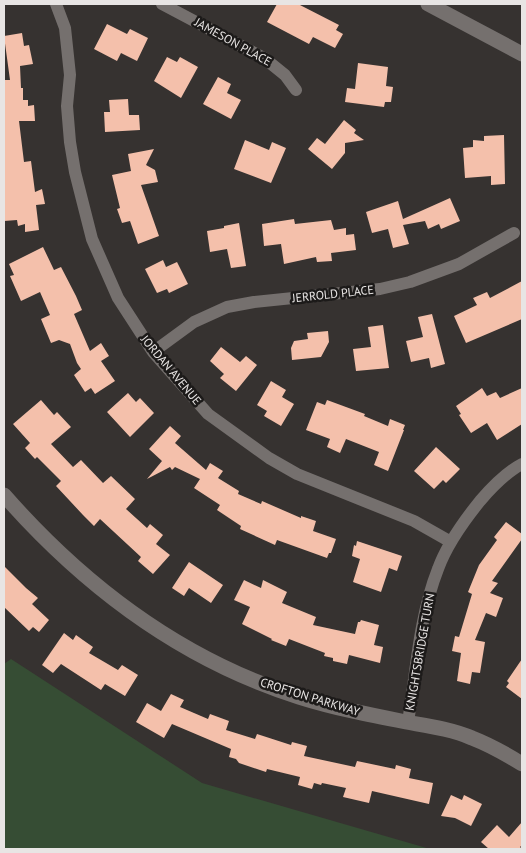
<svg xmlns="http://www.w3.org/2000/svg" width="526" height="853" font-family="'PT Sans',sans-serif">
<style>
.green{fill:#364d34}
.building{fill:#f4c0ab}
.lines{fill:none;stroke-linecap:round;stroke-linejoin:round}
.street{stroke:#75706e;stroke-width:12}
.secondary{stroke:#75706e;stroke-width:15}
.labels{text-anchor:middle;stroke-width:5;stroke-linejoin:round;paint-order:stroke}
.street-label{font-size:12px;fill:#e8e5e4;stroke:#1c1a19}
</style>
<rect width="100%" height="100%" fill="#363230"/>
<!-- green -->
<path class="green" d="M11 659 202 783 430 849H4V664Z"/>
<!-- building -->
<path class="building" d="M277 4H298L339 25 336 30 343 34 335 48 313 37 309 44 267 22Z
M107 24 127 34 130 29 148 38 137 61 121 53 117 61 94 49Z
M22 33 24 46 29 45 33 64 20 66 21 88H23V100H28V106L34 105 35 121H19L24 162 31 161 35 192 42 189 45 204 36 205 39 230 25 232V224L18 226 17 220 4 221V138H5L4 80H10L4 36Z
M167 57 177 62 180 57 198 67 181 98 154 81Z
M358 63 388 67 386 86 393 87 391 102H385L384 107 345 102 347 88 355 89Z
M218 77 231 84 227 93 241 100 231 119 203 104Z
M128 99 129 115H139L140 130 105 132 104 112H110L109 100Z
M344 120 356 130 354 133 364 140 345 143V153L332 169 308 149 317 138 325 144Z
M504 135 505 184 491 185V176L465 178 463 148 473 147V140L484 141V136Z
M245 140 269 150 272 142 286 148 271 183 234 169Z
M154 149 146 165 155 170 158 182 141 185 159 236 138 244 130 221 122 223 117 209 120 208 112 175 131 171 128 154Z
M450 198 460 221 441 229 439 224 428 229 425 221 403 225 409 244 393 248 388 229 372 233 366 212 398 201 403 219Z
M294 219 295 224 331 220 334 230 346 228V235L354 234 356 250 331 253 332 261 317 262 316 257 284 264 281 244 264 246 262 224Z
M239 223 246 266 231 268 227 249 210 252 207 231 224 228V226Z
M43 247 54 270 61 267 76 296 82 310 74 314 90 351 101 343 109 356 101 361 115 381 95 394 91 388 85 392 74 375 81 369 77 363 70 344 59 340 51 343 41 319 50 315 40 292 21 301 10 276 14 275 9 264Z
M163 260 166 267 177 262 188 284 169 293 167 289 157 293 145 269Z
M522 281V319L466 343 454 316 477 305 473 298 487 292 490 298Z
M432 314 445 364 431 368 429 358 411 362 406 341 423 337 418 317Z
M383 325 389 368 356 371 353 349 371 347 368 327Z
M328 331 329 342 321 357 292 360 291 348 294 341 308 339 307 333Z
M221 347 240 362 246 356 257 365 236 391 220 378 224 374 210 361Z
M271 381 286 390 282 397 294 404 281 426 264 416 267 411 257 405Z
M482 388 487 396 496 392 500 398 522 388V424L497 440 487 423 471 433 459 415 461 414 456 406Z
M128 393 136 402 140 398 154 413 130 437 107 412Z
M41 400 54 415 57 412 71 427 51 444 73 467 81 460 103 483 111 476 135 499 126 509 147 528 150 524 163 535 156 544 170 555 153 574 138 561 141 557 100 519 94 526 83 515 56 486 61 481 37 457 35 459 25 448 30 443 13 424Z
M327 400 365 414 364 416 388 426 390 419 405 425 403 430H404L388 471 374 465 379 452 346 439 340 453 327 447 330 439 306 430 317 402 325 405Z
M170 426 181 436 175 443 206 470 210 463 223 471 218 478 239 491 238 494 261 504 262 501 301 518V516L316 521 313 531 336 539 331 553H329L327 558 277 540 275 545 240 529 241 526 217 510 220 505 194 488 200 479 175 467 172 470 170 467 147 479 162 461 149 449Z
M436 447 460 469 446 483 443 480 434 489 414 471Z
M506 522 522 534V539L492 581 498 583 490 593 503 598 496 617 486 613 475 640 485 642 480 673 472 672 470 684 457 681 461 653 452 651 455 636 459 637 472 594 468 592 479 565 497 540 494 537Z
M357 541 402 556 397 571 389 568 381 592 353 582 360 559 352 556 354 545 356 546Z
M189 562 223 585 211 603 189 588 184 596 172 588Z
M4 566 26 588 38 598 32 604 49 620 39 632 33 627 29 631 4 607Z
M244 580 261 588 263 580 287 592 282 603 316 617 313 625 355 634 358 622H360L361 620 379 625 374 645 383 647 380 663 349 655 347 664 333 661V658L324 656 325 653 289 639 286 646 271 640 272 639 242 624 250 607 234 600Z
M64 633 73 640 76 635 83 640 93 647 89 653 118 670 122 665 138 675 125 696 105 684 101 690 61 664 53 673 42 665Z
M522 659V699L506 687 509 683 507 681Z
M171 694 184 700 180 707 208 719 210 714 229 721 226 730 255 739 257 734 291 745 292 742 307 746 304 756 355 767 357 761 395 769 396 765 411 769 409 778 433 783 429 804 372 791 369 803 343 797 346 788 322 783 321 785 314 783 312 789 298 785 300 777 267 769 266 772 239 763 236 759 229 757 231 749 172 724 164 738 136 722 147 703 161 711Z
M451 795 462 800 464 795 482 804 471 826 455 818 441 816Z
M522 822V845L520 847 522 849H489L481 842 497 825 509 837Z"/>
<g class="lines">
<!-- street -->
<path class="street" d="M56 4 65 28 70 75 67 106 70 142 75 172 92 239 118 298 153 352 208 414 269 458 297 474 414 521 451 542
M162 4 264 58 285 75 296 90
M153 352 194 322 227 307 254 302 380 289 410 282 459 264 514 233
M408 722C416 672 419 617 438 569 447 544 463 522 480 501 492 487 505 473 522 464"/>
<!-- secondary -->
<path class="secondary" d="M428 4 522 54
M4 495C84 586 182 660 299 697 334 708 370 715 406 722 428 726 451 729 472 738 490 745 506 754 522 764"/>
</g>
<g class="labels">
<!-- street labels -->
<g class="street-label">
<text transform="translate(233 42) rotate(29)" y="4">JAMESON PLACE</text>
<text transform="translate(333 294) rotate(-6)" y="4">JERROLD PLACE</text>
<text transform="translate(171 370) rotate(50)" y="4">JORDAN AVENUE</text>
<text transform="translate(420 652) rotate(-80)" y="4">KNIGHTSBRIDGE TURN</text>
<text transform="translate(310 697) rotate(17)" y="4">CROFTON PARKWAY</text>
</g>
</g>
<!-- border -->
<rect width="526" height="853" fill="none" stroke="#e8e5e4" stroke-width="10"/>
</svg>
